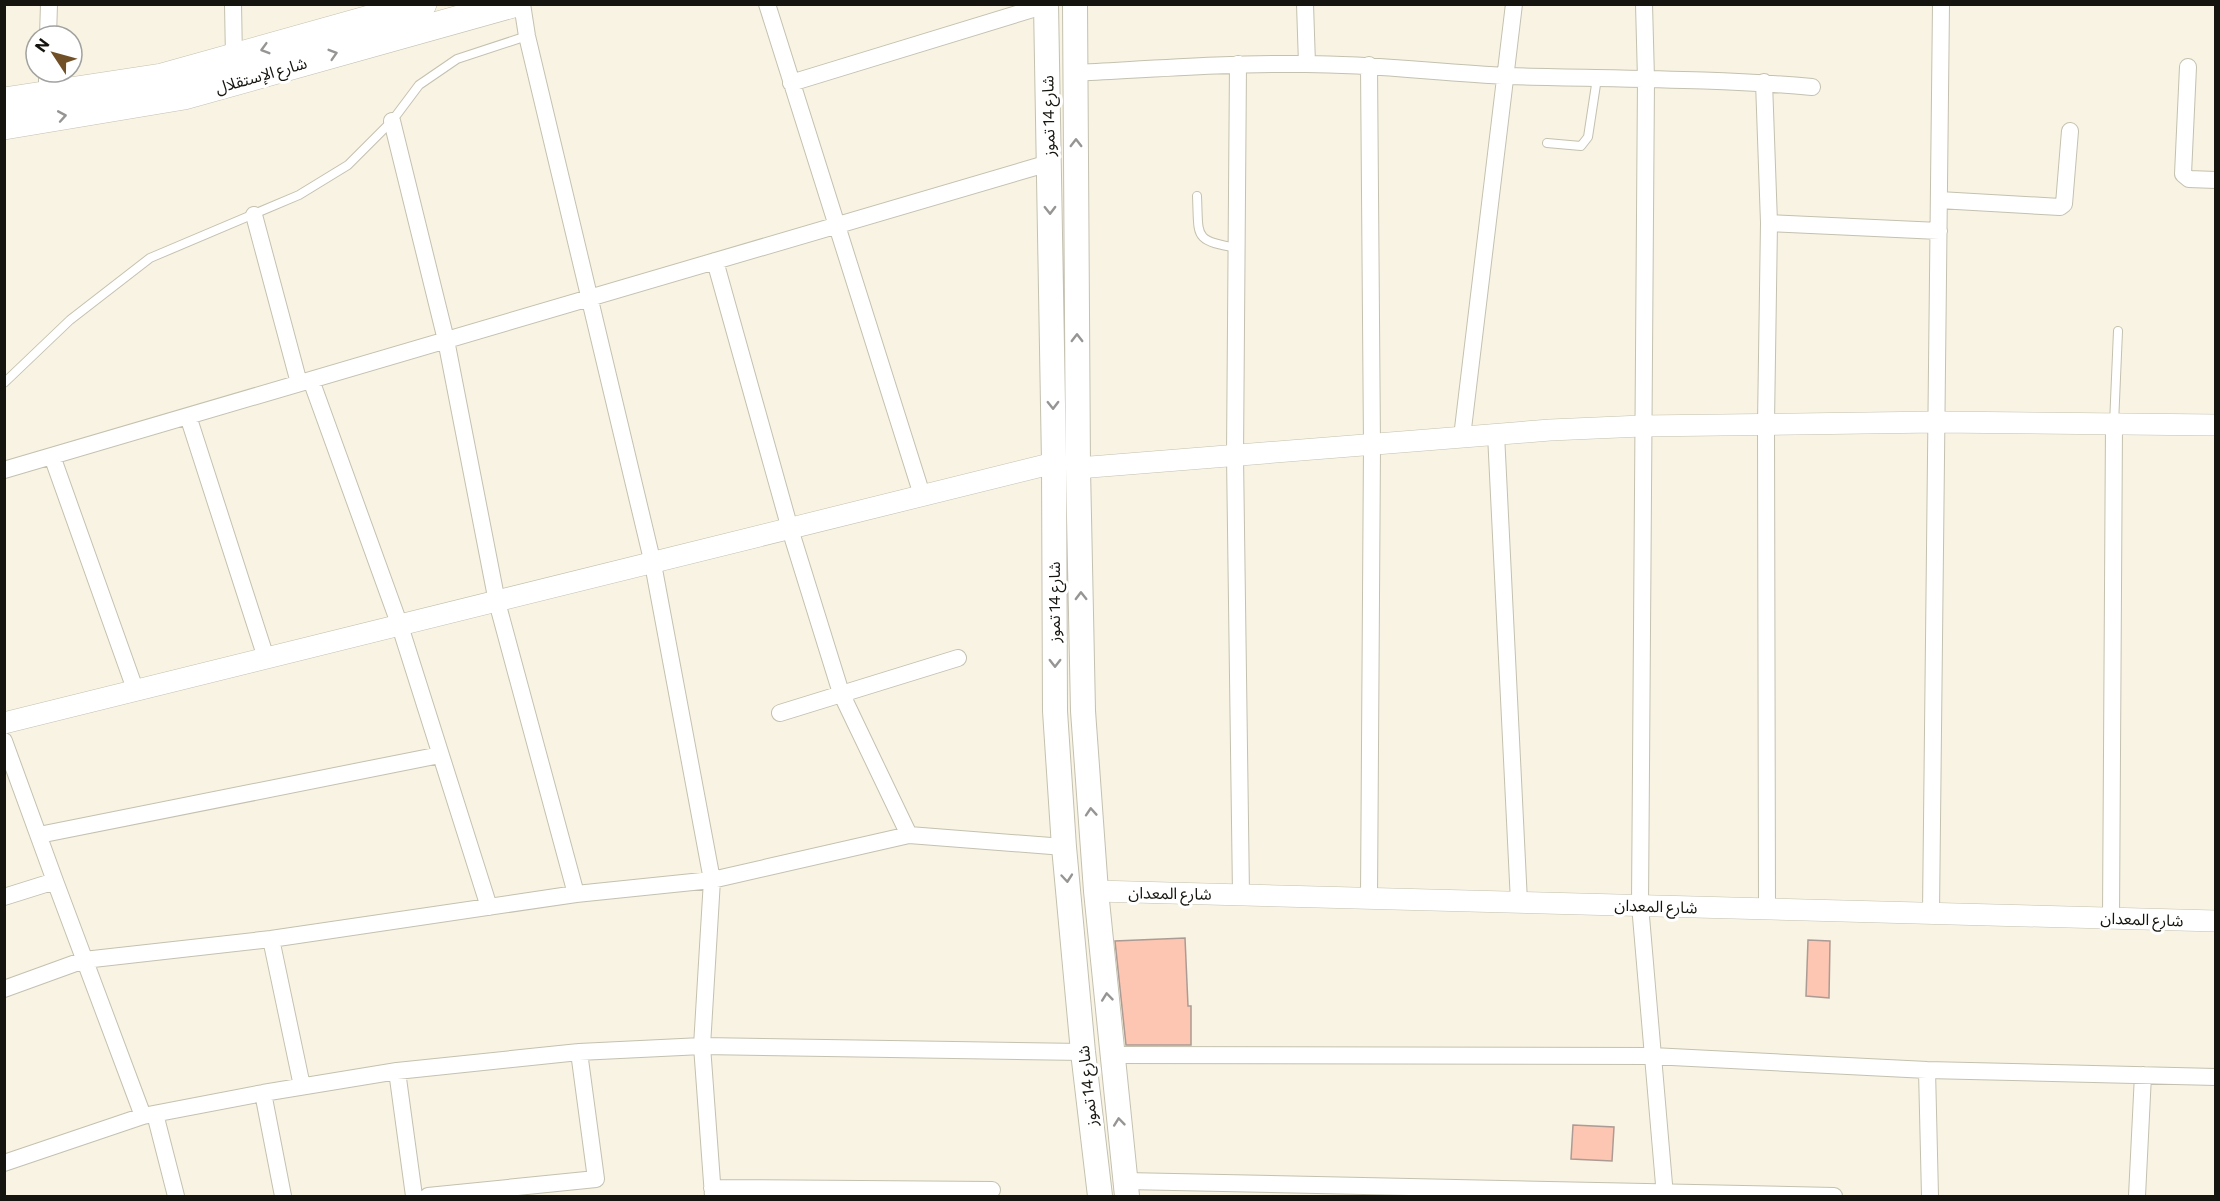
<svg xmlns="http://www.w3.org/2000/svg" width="2220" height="1201" font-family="Commissioner,'Noto Sans Arabic',sans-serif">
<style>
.building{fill:#fcc6b2;stroke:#ac9b94;stroke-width:1.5}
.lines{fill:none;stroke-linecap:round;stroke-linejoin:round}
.service-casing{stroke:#c4c1b0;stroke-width:10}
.minor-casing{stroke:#c4c1b0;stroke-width:18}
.tertiary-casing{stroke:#c4c1b0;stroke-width:22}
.secondary-casing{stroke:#c4c1b0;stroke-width:26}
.primary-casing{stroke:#c4c1b0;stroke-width:28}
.service{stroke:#fff;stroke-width:8}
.minor{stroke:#fff;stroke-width:16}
.tertiary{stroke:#fff;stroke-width:21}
.secondary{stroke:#fff;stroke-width:24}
.primary{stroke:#fff;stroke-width:27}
.oneway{stroke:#969593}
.labels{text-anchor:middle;stroke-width:6;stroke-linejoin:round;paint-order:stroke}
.street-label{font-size:16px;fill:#15140e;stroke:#fff}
</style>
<rect width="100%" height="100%" fill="#f8f3e2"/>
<!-- building -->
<path class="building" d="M1185 938 1188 1006H1191V1045H1126L1115 941Z
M1808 940 1830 941 1829 998 1806 996Z
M1573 1125 1614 1127 1612 1161 1571 1159Z"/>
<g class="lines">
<!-- service casing -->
<g class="service-casing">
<path id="service" d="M1547 143 1581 146 1588 137 1597 78
M1197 196C1199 238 1193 240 1237 248
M4 383 70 320 150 258 299 195 348 165 392 121 419 85 457 59 527 36
M2114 424 2118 331"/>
</g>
<!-- minor casing -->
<g class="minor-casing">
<path id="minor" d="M233 4 234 58
M522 4 527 36 653 564 712 880 702 1046 713 1196
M767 4 922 495
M1305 4 1307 64
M1644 4 1646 79 1640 905 1665 1196
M48 36 49 4
M1238 64 1235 456 1241 895
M1369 65 1372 446 1369 898
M2188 67 2183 174 2189 179 2216 180
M1075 73C1152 69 1229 63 1306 64 1374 64 1441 73 1509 76 1610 79 1711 78 1812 87
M1764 82 1769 223 1766 423 1767 909
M791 83 1046 5
M47 93V72
M392 121 446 340 497 602 576 894
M1939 200 2060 207 2064 204 2070 131
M254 215 299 383
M1769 223 1939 231
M715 261 790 529 841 693 909 835
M311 380 400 626 489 907
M188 416 266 658
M1496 434 1519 902
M1462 437 1514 4
M52 456 135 689
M4 470 1049 163
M780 713 958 658
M4 741 55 881 143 1116
M39 835 440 755
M4 897 55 881
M1931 913 1941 4
M2111 918 2114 425
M271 939 302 1086
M4 989 84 960 271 939 576 894 712 880 909 835 1064 847
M1112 1055 1652 1056 1927 1070 2216 1077
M1927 1070 1930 1196
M397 1071 414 1196
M263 1093 283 1196
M155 1114 176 1196
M4 1163 143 1116 263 1093 397 1071 579 1052 702 1046 1083 1052
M1125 1181 1834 1196
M712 1188 992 1190
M428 1196 596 1179 579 1052
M2137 1196 2143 1075"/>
</g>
<!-- tertiary casing -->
<g class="tertiary-casing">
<path id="tertiary" d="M1078 468 1550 430 1642 426 1937 422 2216 425
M4 723 1054 463
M1096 891 2216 921"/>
</g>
<!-- secondary casing -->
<g class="secondary-casing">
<path id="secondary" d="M1046 4 1054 463 1055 711 1064 847 1083 1052 1100 1196
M1075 4 1078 468 1083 711 1096 891 1127 1196"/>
</g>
<!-- primary casing -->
<g class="primary-casing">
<path id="primary" d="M4 101 162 77 423 4
M4 126 184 96 513 4"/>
</g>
<!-- service -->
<use href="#service" class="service"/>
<!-- minor -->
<use href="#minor" class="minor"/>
<!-- tertiary -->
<use href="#tertiary" class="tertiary"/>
<!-- secondary -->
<use href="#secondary" class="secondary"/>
<!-- primary -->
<use href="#primary" class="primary"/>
</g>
<!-- one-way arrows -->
<defs><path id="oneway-chevron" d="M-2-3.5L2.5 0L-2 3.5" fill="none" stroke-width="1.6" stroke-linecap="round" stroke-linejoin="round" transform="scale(1.5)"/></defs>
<g class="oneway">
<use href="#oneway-chevron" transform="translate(265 49) rotate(164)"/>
<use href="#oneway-chevron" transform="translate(333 54) rotate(-17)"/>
<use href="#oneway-chevron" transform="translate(62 116) rotate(-10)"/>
<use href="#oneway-chevron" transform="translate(1076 143) rotate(-90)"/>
<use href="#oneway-chevron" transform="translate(1050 210) rotate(89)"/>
<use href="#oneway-chevron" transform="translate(1077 338) rotate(-90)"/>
<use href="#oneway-chevron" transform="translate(1053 405) rotate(89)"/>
<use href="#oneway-chevron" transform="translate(1081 596) rotate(-91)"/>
<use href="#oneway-chevron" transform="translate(1055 663) rotate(90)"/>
<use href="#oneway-chevron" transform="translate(1091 812) rotate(-94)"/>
<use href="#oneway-chevron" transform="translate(1067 878) rotate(85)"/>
<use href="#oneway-chevron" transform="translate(1107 997) rotate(-96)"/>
<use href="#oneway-chevron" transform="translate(1119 1122) rotate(-96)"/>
</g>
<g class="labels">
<!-- street labels -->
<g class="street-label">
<text transform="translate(261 75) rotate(-16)" y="6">شارع الإستقلال</text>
<text transform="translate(1048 116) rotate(-91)" y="6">شارع 14 تموز</text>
<text transform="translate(1054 602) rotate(-90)" y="6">شارع 14 تموز</text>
<text transform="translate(1170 893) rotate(1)" y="6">شارع المعدان</text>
<text transform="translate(1656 906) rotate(2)" y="6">شارع المعدان</text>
<text transform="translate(2142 919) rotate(2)" y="6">شارع المعدان</text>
<text transform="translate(1087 1086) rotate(-96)" y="6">شارع 14 تموز</text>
</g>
</g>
<!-- border -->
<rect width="2220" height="1201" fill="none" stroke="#15140e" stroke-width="12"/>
<!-- north arrow -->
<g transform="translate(54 54) rotate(306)"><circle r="28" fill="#ffffff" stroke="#a1a19f" stroke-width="1.5"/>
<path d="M0-4.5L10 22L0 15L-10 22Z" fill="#725027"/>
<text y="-9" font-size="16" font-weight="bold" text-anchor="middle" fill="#15140e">N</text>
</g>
</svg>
